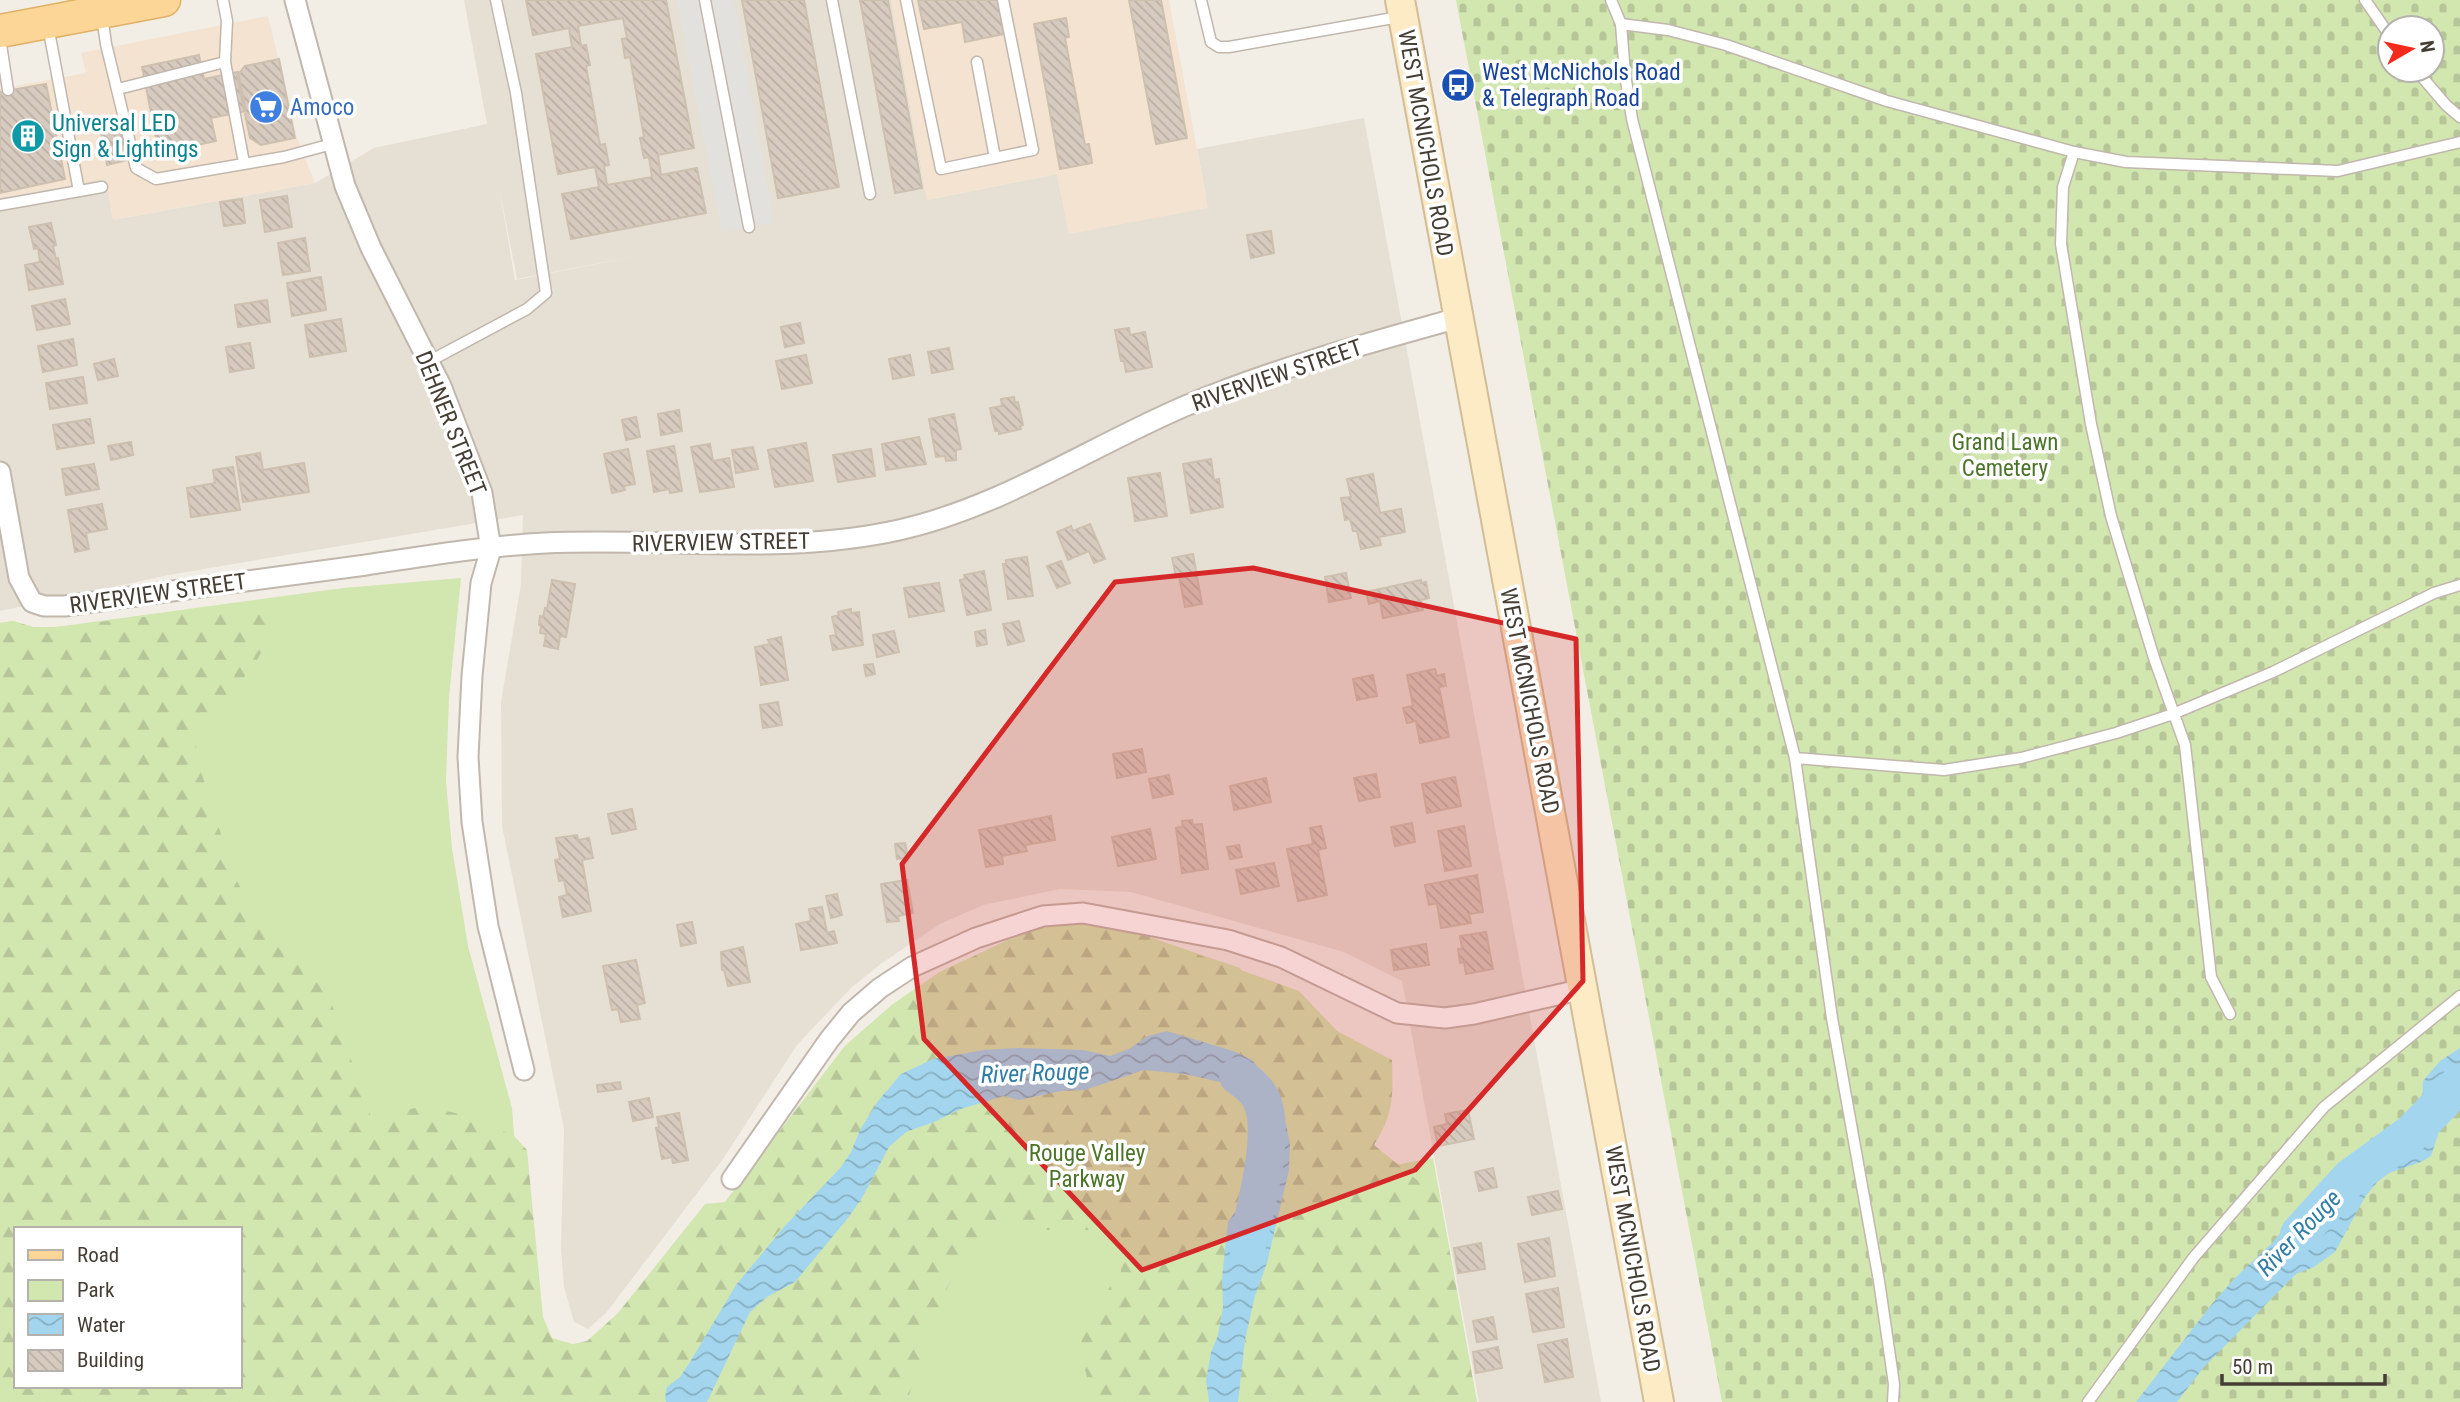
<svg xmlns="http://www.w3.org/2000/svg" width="2460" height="1402" font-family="'Roboto Condensed',sans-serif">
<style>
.residential{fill:#e6dfd4;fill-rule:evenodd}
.commercial{fill:#f4e3d1}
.green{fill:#d2e6b0;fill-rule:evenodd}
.forest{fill:url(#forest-firs);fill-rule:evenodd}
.cemetery{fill:url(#cemetery-stones);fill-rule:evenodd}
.parking{fill:#e3e1de}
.water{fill:url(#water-waves)}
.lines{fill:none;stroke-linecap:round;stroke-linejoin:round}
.river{stroke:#a3d6ee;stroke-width:38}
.building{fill:url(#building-back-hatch);stroke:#cec0af;stroke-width:2;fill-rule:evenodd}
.service-casing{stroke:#c1b7ac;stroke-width:13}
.minor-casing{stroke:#c1b7ac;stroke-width:23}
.secondary-casing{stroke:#d1bd97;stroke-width:32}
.primary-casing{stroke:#e0b166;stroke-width:35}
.service{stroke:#fff;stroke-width:10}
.minor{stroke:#fff;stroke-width:19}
.secondary{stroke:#fdebc5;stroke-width:28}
.primary{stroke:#fbd696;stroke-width:32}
.marked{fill:#d62828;fill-opacity:0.2;stroke:#d62828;stroke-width:5;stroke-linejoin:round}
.labels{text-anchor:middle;stroke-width:7;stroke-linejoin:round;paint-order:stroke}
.transit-label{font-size:23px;fill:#164399;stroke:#fff;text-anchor:start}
.shop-label{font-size:23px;fill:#366cbe;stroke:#fff;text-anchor:start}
.culture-label{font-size:23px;fill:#0d838f;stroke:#fff;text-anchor:start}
.street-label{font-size:23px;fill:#453e35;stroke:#fff}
.park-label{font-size:23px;fill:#4d752a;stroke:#fff}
.water-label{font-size:24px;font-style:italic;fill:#307ea6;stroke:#fff}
</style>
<defs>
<pattern id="forest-firs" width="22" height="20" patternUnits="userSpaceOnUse" patternTransform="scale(1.75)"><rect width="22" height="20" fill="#d2e6b0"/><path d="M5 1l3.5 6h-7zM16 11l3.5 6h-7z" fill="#b6c698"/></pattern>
<pattern id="cemetery-stones" width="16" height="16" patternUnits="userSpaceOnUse" patternTransform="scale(1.75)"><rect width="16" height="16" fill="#d2e6b0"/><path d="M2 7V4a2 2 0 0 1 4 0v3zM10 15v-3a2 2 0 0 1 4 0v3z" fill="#b6c698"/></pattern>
<pattern id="water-waves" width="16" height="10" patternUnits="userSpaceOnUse" patternTransform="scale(1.75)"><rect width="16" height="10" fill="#a3d6ee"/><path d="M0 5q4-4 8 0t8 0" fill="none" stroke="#87afc2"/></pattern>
<pattern id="building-back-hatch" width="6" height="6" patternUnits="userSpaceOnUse" patternTransform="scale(1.75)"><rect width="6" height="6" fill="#d7cbbf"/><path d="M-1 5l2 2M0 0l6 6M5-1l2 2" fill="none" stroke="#baafa5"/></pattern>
</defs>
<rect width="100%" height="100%" fill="#f2eee6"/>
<!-- residential -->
<path class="residential" d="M464 0H891L927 200 1057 174 1069 233 1206 196 1197 149 1364 118 1601 1402H1479L1402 981 1344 952 1131 892 1060 889 983 905 940 924 882 963 851 988 797 1045 723 1159 606 1313 588 1329 574 1322 564 1287 561 1248 564 1129 502 826 501 702 521 584 523 515 169 575 0 611V196L106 178 113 220 315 183 374 148 487 124ZM499 187 517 279 652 253 515 280Z"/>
<!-- commercial -->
<path class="commercial" d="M891 0H1169L1208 208 1069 234 1057 174 927 200Z
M268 16 297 138 315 183 113 220 106 179 0 198V89L86 73 81 53Z"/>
<!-- green -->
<path class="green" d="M461 578 449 697 446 781 452 848 468 946 512 1108 526 1289 536 1336 575 1377 710 1222 845 1046 893 1004 940 972 1008 940 1149 937 1240 968 1335 1176 1433 1158 1477 1402H0V623L13 621 33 627H56L343 588ZM16 1229H240V1386H16Z"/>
<!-- forest -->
<path class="forest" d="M205 610 239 616 258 614 275 626 255 664 195 737 198 765 208 791 232 872 248 901 265 919 330 999 371 1117 420 1107 451 1112 474 1118 514 1136 527 1150 543 1317 552 1338 573 1344 587 1341 618 1313 705 1204 725 1202 845 1046 893 1004 940 972 1008 940 1052 923 1102 925 1149 937 1299 991 1337 1031 1392 1060C1393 1096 1394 1113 1374 1145L1417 1180 1438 1187 1477 1402H1238L1245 1340 1255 1296 1267 1263 1289 1170 1275 1095 1268 1080 1252 1060 1167 1031 1148 1036 1129 1049 1110 1057 1083 1050 1019 1048 984 1050 860 1130C845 1167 818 1191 791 1219 771 1239 752 1262 735 1285 712 1318 699 1361 667 1387L666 1402H0V623L13 621 33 627H56ZM16 1229H240V1386H16Z
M1144 1070C1166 1070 1186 1076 1208 1080 1219 1082 1235 1083 1245 1088 1254 1093 1259 1105 1263 1114 1283 1153 1280 1188 1238 1208L1225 1248 1223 1307 1218 1335 1211 1352 1206 1380 1209 1402H1094L1084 1366 1081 1342 1096 1306 1121 1272V1236L1094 1230H1046L1024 1221 989 1229 963 1255 944 1295 920 1359 907 1402H707L750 1312 767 1297 795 1282 848 1218 862 1198 889 1147 906 1131 934 1122 961 1109 1004 1096 1019 1100 1061 1091 1085 1090Z"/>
<!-- cemetery -->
<path class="cemetery" d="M1456 0H2460V1402H1722ZM2390 28H2432V70H2390Z"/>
<!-- parking -->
<path class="parking" d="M677 0H734L774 223 722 232Z"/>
<!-- water -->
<path class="water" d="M1167 1031 1236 1052 1252 1060 1268 1080 1286 1124 1290 1144 1289 1170 1267 1263 1255 1296 1245 1340 1238 1402H1209L1206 1380 1211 1352 1218 1335 1223 1307 1222 1278 1228 1222 1238 1208 1254 1201 1269 1183 1277 1159 1273 1133 1255 1098 1246 1088 1185 1074 1144 1070 1085 1090 1061 1091 1019 1100 1004 1096 961 1109 934 1122 906 1132 889 1147 862 1198 848 1218 795 1282 767 1297 750 1312 707 1402H666L665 1397 667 1387 680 1377 690 1362 736 1285 784 1227 841 1167 851 1152 860 1130 878 1101 901 1074 933 1059 984 1050 1019 1048 1083 1050 1110 1056 1129 1049 1148 1036Z
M2460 1048V1070L2442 1087 2438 1135 2431 1156 2421 1162 2383 1175 2365 1197 2335 1252 2314 1267 2296 1274 2204 1367 2177 1402H2136L2211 1305 2236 1277 2273 1242 2292 1219 2321 1200 2346 1190 2352 1169 2366 1157 2401 1146 2421 1131 2423 1081 2440 1061Z"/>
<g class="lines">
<!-- river -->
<path class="river" d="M1238 1076C1249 1083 1259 1092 1263 1104 1275 1137 1255 1210 1247 1245
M2299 1234 2350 1178 2412 1133 2460 1083"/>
</g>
<!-- building -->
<path class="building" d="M526 0H666L694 148 658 155 661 175 697 168 706 213 571 239 562 194 599 187 595 167 558 174 536 54 572 47 569 28 533 35ZM623 18 627 38 622 39 625 58 630 57 644 137 640 138 644 158 649 157 652 177 607 185 604 166 609 165 605 144 600 145 586 66 590 65 586 45 581 46 578 26Z
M742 0H804L839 187 778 198Z
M860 0H888L922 188 895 193Z
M918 0H998L1004 34 965 42 962 22 924 29Z
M1129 0H1161L1187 138 1156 144Z
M1066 18 1069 37 1065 38 1085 145 1089 144 1092 163 1060 169 1034 24Z
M199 55 204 79 238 72 246 111 211 118 216 141 159 153 142 67Z
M279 59 295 138 261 145 250 138 237 76 245 66Z
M46 84 65 179 0 193V92Z
M117 118 127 160 107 165 99 121Z
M287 196 292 227 265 232 260 200Z
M242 199 245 223 224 226 220 202Z
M51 223 56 245 53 246 56 259 58 258 63 284 29 290 25 265 40 262 38 248 34 249 29 227Z
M1271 231 1274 253 1251 258 1247 235Z
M305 238 310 271 283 275 278 243Z
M321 277 326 310 292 316 287 283Z
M65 299 70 324 37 330 32 306Z
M267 300 270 322 238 327 235 305Z
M341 319 346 351 310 357 305 325Z
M800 323 804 343 785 347 781 327Z
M1129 328 1130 335 1145 332 1152 367 1126 372 1124 361H1121L1115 330Z
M73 339 77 365 43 372 38 346Z
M250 343 254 368 230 372 226 347Z
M949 348 953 369 932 373 928 352Z
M806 355 812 383 782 389 776 361Z
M910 355 914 375 893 379 889 359Z
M114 359 118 376 98 380 94 364Z
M83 377 87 403 50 409 46 383Z
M1014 397 1015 403 1018 402 1023 425 1020 426 1021 429 999 434V431H995L990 408 1002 406 1001 399Z
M679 410 682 431 661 435 658 414Z
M954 414 961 449 956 450V460L946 461 945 456 936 457 929 419Z
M636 417 640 437 626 440 622 420Z
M90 419 94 443 57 449 53 425Z
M919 437 926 464 886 470 882 444Z
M131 442 133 455 111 460 108 446Z
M806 443 813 481 775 487 768 450Z
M710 444 713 461 729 458 734 487 700 492 691 447Z
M674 446 682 491 670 493 669 489 654 492 647 451Z
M753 447 758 469 736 473 732 450Z
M628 449 635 484 624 486 625 490 612 493 604 454Z
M871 449 875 476 838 482 833 455Z
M260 453 263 470 304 463 309 492 243 502 236 457Z
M1211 459 1214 480 1219 479 1223 507 1191 513 1183 464Z
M94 464 99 489 66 495 62 469Z
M233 467 240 510 191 517 187 488 215 483 213 470Z
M1160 473 1167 516 1135 521 1128 478Z
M1373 474 1380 513 1401 509 1405 532 1379 537 1381 545 1361 549 1357 531H1353L1350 519 1345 520 1341 498 1351 497 1347 479Z
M102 504 107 529 86 533 89 549 75 552 68 510Z
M1090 524 1105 559 1094 563 1089 551 1068 560 1057 532 1071 526 1073 531Z
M1193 554 1202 604 1185 607 1179 576 1176 577 1172 558Z
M1027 557 1033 596 1008 599 1003 564H1006V560Z
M1061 561 1070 583 1057 588 1047 566Z
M984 571 991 610 967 615 960 580 965 579 964 575Z
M1346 573 1351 598 1329 602 1325 577Z
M552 580 575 584 566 637 560 636 558 649 544 646 546 634 540 633 541 626 539 625 540 616 543 617 545 608 547 609Z
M1421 580V583L1426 582 1429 598 1421 600 1423 610 1383 618 1380 601 1369 604 1366 592Z
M939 583 944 611 909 617 904 588Z
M851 609V613L859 612 863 645 833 650 830 636 836 635 832 617 839 615 838 612Z
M1019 621 1024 641 1008 645 1003 624Z
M985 630 987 644 977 646 975 632Z
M894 631 899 652 877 657 873 635Z
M781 637 788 680 761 685 755 647 770 644 768 640Z
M873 664 875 674 866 676 864 665Z
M1435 669 1437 676 1444 674 1446 686 1439 687 1449 737 1420 743 1416 721 1407 723 1403 708 1413 706 1407 675Z
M1373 675 1377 696 1357 700 1353 679Z
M778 702 782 725 763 728 760 705Z
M1142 749 1146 772 1117 778 1113 754Z
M1376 774 1380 797 1359 801 1354 778Z
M1169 775 1173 794 1153 798 1149 779Z
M1455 777 1461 806 1427 813 1422 784Z
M1266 778 1271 802 1234 810 1230 786Z
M632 809 636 829 612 834 608 814Z
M1051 816 1055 840 1025 845 1027 851 1002 856 1003 864 986 867 979 830Z
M1192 820 1193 825 1202 824 1208 869 1182 873 1176 828 1183 826 1182 821Z
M1412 823 1415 842 1395 846 1391 827Z
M1321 826 1326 848 1318 850 1327 895 1298 901 1287 849 1313 844 1310 828Z
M1464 826 1471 866 1445 871 1438 831Z
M1150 829 1156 859 1118 866 1112 837Z
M577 835 578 840 589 838 593 858 582 860 591 911 563 917 559 897 567 895 564 880 559 881 555 860 560 859 556 838Z
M905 843 908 858 897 859 895 844Z
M1239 845 1242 857 1230 859 1227 847Z
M1274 863 1279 886 1241 894 1236 870Z
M1477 875 1483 912 1469 914 1471 923 1441 928 1437 903 1429 905 1425 885Z
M907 880 913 913 898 916 899 921 887 922 881 884Z
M837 894 842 915 831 918 826 896Z
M822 907 827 933 834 931 837 943 801 950 796 924 811 921 809 909Z
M692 922 696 943 681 946 677 925Z
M1486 932 1493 969 1466 974 1464 962 1460 963 1458 949H1462L1460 936Z
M1426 944 1429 965 1394 970 1391 950Z
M743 947 750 982 728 986 724 970H722L721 952Z
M636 960 645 1003 637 1005 640 1019 621 1022 618 1009 612 1010 603 966Z
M620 1082 621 1089 598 1092 597 1085Z
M649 1098 653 1117 633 1121 629 1102Z
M1468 1110 1474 1139 1438 1146 1434 1127 1447 1124 1445 1114Z
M679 1113 688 1160 673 1163 672 1157 662 1159 656 1128 659 1127 657 1117Z
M1493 1168 1497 1187 1479 1191 1475 1172Z
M1558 1191 1562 1209 1532 1215 1528 1197Z
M1549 1238 1555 1276 1525 1282 1518 1244Z
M1481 1243 1485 1269 1458 1273 1454 1248Z
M1558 1288 1564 1327 1533 1332 1526 1294Z
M1493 1317 1497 1339 1477 1342 1473 1321Z
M1567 1339 1573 1377 1545 1382 1538 1345Z
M1498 1347 1502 1368 1476 1373 1473 1352Z"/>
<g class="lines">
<!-- service casing -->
<g class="service-casing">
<path id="service" d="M223 0 227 21 225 62 244 163
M705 0 749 227
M832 0 870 194
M906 0 941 169 1033 150 1003 0
M1201 0 1211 42 1219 47H1229L1399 17
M1611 0 1621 24 1625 74 1632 119 1795 758 1832 1018 1879 1281 1894 1384 1893 1402
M2365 0 2390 36
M102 16 106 44 136 168 156 179 284 157 332 144
M1621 24 1668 30 1726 45 1887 101 2074 152 2126 162 2338 171 2460 142
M48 26 79 191
M0 38 8 90
M977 62 995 158
M2416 70 2446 105 2460 117
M118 89 225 62
M2074 152 2063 187 2061 244 2091 424 2111 516 2154 658 2185 745 2211 977 2230 1014
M0 205 102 187
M428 362 527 309 546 293 516 93 496 0
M1795 758 1944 770 2021 758 2116 733 2173 714 2273 672 2434 593 2460 585
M2088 1402 2194 1257 2324 1107 2460 996"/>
</g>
<!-- minor casing -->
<g class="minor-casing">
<path id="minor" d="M295 0 345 186 371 248 441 386 482 493 491 549 481 583 472 676 468 757 472 822 488 926 524 1070
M0 472 19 578 32 602 44 606H65C165 592 266 578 366 565 425 556 486 546 545 543 663 537 782 556 899 530 1001 507 1088 448 1183 407 1272 369 1365 344 1458 318
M732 1179 829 1040 851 1013 880 988 912 967 976 938 1043 916 1083 913 1228 940 1281 957 1397 1013 1445 1018 1474 1014 1583 989"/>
</g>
<!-- secondary casing -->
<g class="secondary-casing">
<path id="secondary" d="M1400 0 1659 1402"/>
</g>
<!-- primary casing -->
<g class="primary-casing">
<path id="primary" d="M0 31 164 0"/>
</g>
<!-- service -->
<use href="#service" class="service"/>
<!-- minor -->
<use href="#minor" class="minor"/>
<!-- secondary -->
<use href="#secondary" class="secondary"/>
<!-- primary -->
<use href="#primary" class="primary"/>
</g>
<!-- marked area -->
<path class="marked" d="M1253 568 1576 639 1583 981 1415 1170 1142 1270 924 1039 902 864 1115 582Z"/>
<!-- icons -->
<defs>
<g id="bus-disc" transform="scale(1.75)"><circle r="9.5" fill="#1a4fb4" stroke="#fff"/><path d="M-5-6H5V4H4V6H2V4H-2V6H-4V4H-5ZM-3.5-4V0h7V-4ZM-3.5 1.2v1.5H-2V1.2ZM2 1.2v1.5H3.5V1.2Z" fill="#fff"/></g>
<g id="supermarket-disc" transform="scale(1.75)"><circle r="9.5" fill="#3f7fe0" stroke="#fff"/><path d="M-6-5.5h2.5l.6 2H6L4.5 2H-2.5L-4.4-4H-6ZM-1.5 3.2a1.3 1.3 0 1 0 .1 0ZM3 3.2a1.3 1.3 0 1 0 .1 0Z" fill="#fff"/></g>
<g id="building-disc" transform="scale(1.75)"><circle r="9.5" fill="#0f9aa8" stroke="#fff"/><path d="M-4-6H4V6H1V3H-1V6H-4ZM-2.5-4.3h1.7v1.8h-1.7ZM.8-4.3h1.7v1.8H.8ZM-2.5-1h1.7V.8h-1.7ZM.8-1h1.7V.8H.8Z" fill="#fff"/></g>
</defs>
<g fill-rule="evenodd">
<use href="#bus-disc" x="1458" y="85"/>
<use href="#supermarket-disc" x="266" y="107"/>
<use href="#building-disc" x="28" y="136"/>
</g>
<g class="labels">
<!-- transit labels -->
<g class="transit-label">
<text x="1482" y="80">West McNichols Road<tspan x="1482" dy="26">&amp; Telegraph Road</tspan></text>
</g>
<!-- shop labels -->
<g class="shop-label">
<text x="290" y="115">Amoco</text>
</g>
<!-- culture labels -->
<g class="culture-label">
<text x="52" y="131">Universal LED<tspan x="52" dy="26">Sign &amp; Lightings</tspan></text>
</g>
<!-- street labels -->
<g class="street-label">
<text transform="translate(1426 143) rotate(80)" y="8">WEST MCNICHOLS ROAD</text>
<text transform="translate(1277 375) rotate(-19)" y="8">RIVERVIEW STREET</text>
<text transform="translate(451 423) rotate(68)" y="8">DEHNER STREET</text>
<text transform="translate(721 542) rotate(-1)" y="8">RIVERVIEW STREET</text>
<text transform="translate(158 593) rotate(-8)" y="8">RIVERVIEW STREET</text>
<text transform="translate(1530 701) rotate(79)" y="8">WEST MCNICHOLS ROAD</text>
<text transform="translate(1633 1259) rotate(80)" y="8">WEST MCNICHOLS ROAD</text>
</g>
<!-- park labels -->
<g class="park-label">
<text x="2005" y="450">Grand Lawn<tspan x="2005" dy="26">Cemetery</tspan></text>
<text x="1087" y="1161">Rouge Valley<tspan x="1087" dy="26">Parkway</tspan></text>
</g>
<!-- water labels -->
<g class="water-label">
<text transform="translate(1035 1073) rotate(-2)" y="8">River Rouge</text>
<text transform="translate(2299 1233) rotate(-46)" y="8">River Rouge</text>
</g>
</g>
<!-- legend -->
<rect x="14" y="1227" width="228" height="161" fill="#ffffff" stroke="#b5b2ae" stroke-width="2"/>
<rect x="28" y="1250" width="35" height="10" fill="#fbd696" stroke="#b5b2ae" stroke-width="2"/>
<text x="77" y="1262" font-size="21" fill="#453e35">Road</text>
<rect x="28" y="1280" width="35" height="21" fill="#d2e6b0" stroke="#b5b2ae" stroke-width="2"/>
<text x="77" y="1297" font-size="21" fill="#453e35">Park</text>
<rect x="28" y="1314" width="35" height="21" fill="url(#water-waves)" stroke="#b5b2ae" stroke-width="2"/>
<text x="77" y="1332" font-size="21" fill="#453e35">Water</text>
<rect x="28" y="1350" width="35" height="21" fill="url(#building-back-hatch)" stroke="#b5b2ae" stroke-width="2"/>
<text x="77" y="1367" font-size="21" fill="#453e35">Building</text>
<!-- north arrow -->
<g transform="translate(2411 49) rotate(81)"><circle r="33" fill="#ffffff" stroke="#b5b2ae" stroke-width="2"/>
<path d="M0-5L12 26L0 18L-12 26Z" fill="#f42a1c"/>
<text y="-10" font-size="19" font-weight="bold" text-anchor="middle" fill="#453e35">N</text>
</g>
<!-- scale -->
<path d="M2222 1374v10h163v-10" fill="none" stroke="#453e35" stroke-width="3.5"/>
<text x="2232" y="1374" font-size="21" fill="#453e35" stroke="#ffffff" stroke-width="5" paint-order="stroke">50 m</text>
</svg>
